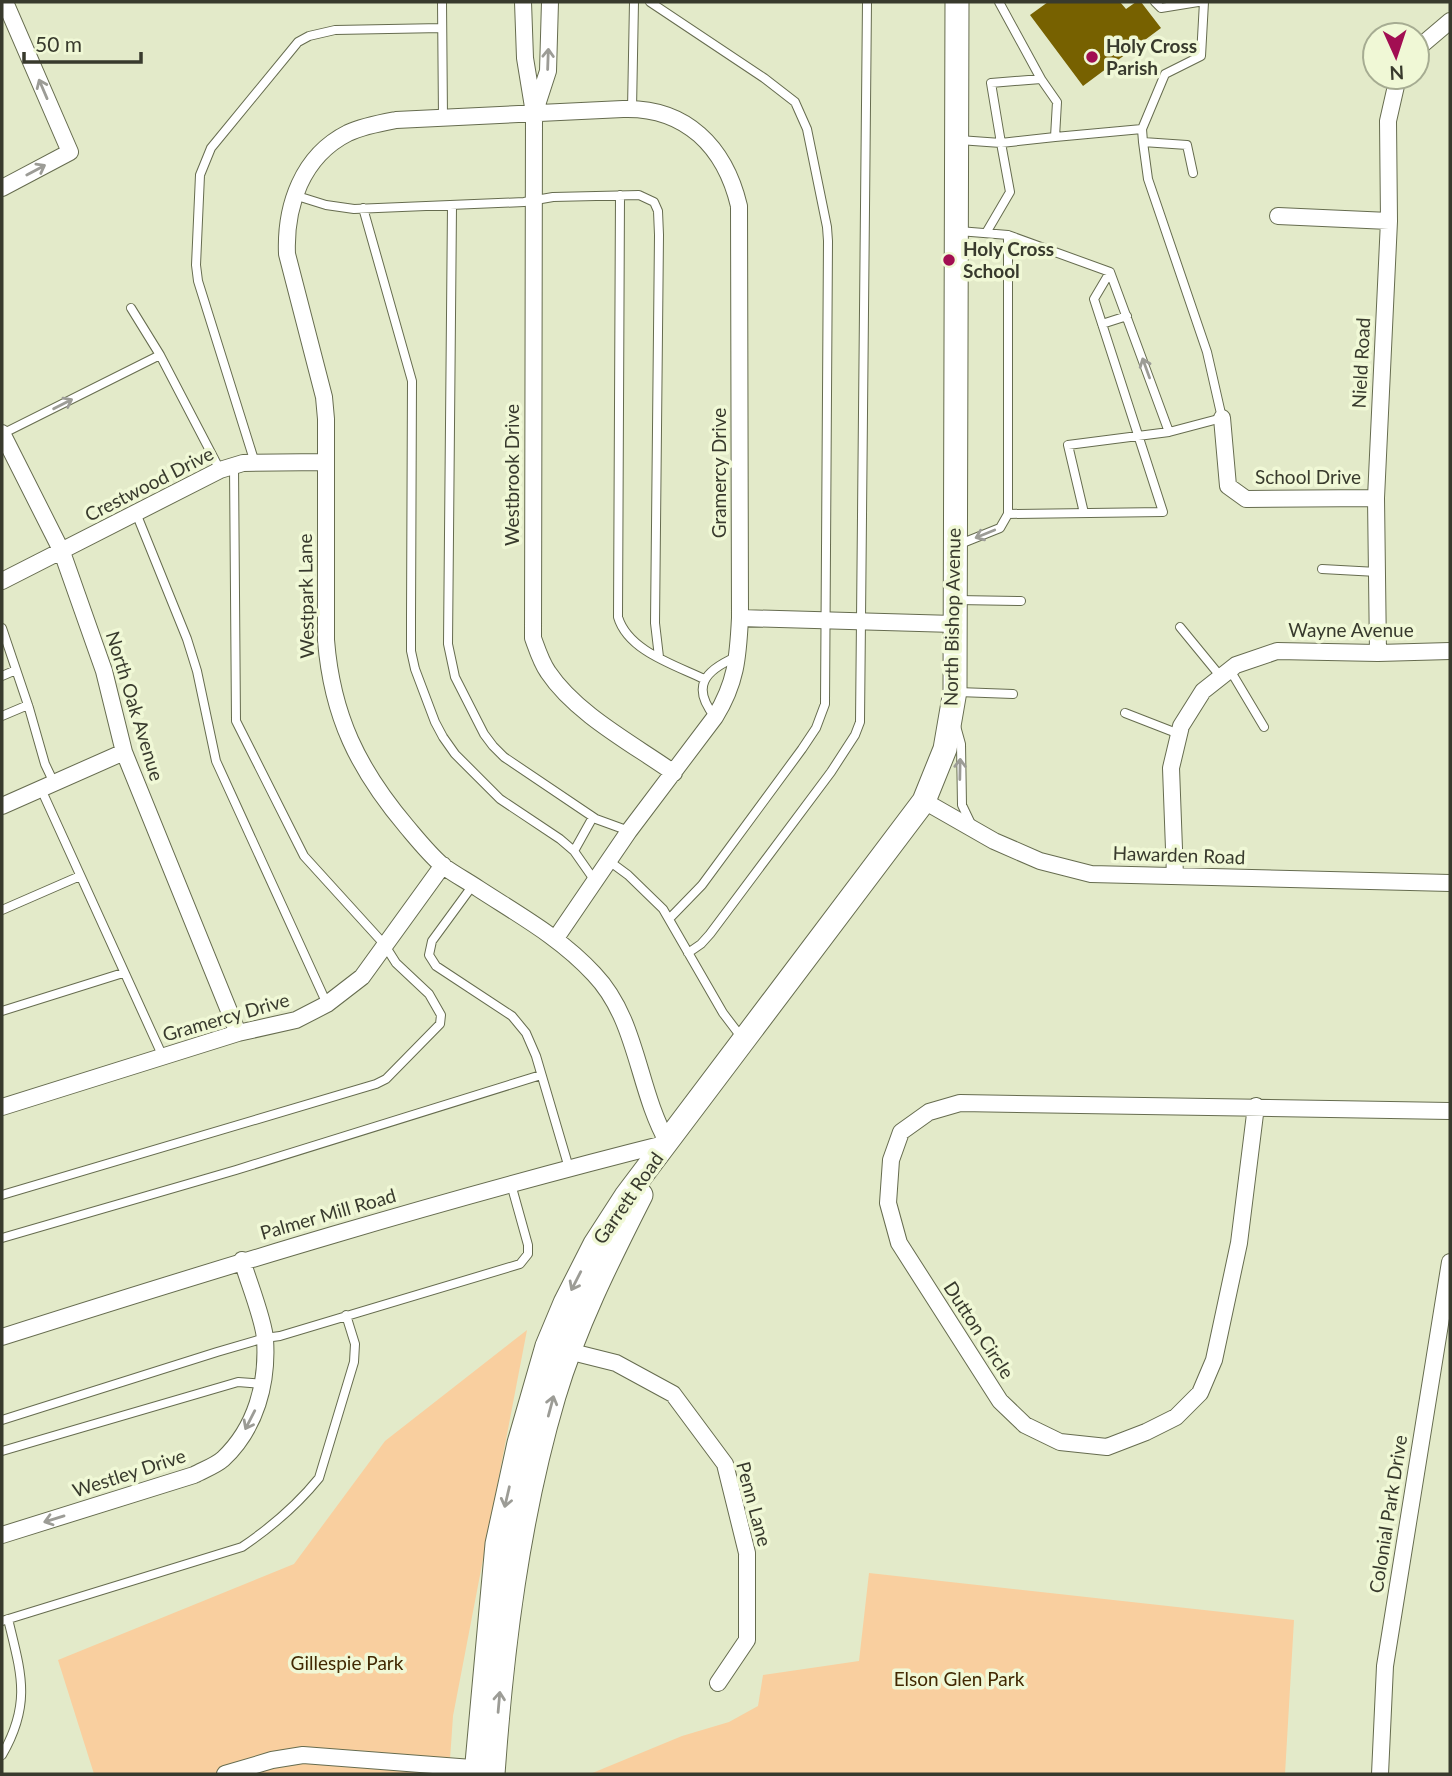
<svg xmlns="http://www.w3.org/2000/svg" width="1452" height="1776" font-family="Lato,sans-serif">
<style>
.green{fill:#f9cf9f}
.building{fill:#776100}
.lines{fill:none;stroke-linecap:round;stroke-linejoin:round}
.service-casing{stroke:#666c4f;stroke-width:10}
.minor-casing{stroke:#666c4f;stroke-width:18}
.secondary-casing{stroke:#666c4f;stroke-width:25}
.service{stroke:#fff;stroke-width:8}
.minor{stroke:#fff;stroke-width:16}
.secondary{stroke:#fff;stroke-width:23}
.oneway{stroke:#9c9c96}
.poi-dot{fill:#a20e52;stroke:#f0f8d6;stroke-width:2.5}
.labels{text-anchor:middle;stroke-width:7;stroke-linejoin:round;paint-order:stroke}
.poi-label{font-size:19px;font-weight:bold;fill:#383a2d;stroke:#f0f8d6;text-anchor:start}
.street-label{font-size:19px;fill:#383a2d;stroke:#f0f8d6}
.park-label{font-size:19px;fill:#422802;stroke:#f0f8d6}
</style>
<rect width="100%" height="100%" fill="#e3eac9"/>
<!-- green -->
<path class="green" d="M527 1330 453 1716 449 1774H94L58 1660 294 1564 385 1441Z
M869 1573 1294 1620 1285 1774H590L682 1736 729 1722 758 1706 763 1675 859 1661Z"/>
<!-- building -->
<path class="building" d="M1048 2H1120L1126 9 1136 2H1141L1161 28 1083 86 1030 15Z"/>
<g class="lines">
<!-- service casing -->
<g class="service-casing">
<path id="service" d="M442 2 443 118
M650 2 764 78 795 102 807 129 827 227 828 241 825 704 816 728 802 749 702 885 669 919
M999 2 1041 79
M1155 2 1161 8 1198 2
M1041 79 1057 102 1055 137 1001 143 991 83Z
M632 109 634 2
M1055 137 1142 129
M959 140 1001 143 1010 192 986 233
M1193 173 1187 145 1143 142 1142 129 1165 74 1201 56 1204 2
M294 195 326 205 354 209 524 202 553 197 639 195 654 202 658 211 659 235 655 623 659 657
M620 195 618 617C628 651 675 665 704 679
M452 206 448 644 455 677 484 734 493 746 504 757 596 819 629 831
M363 208 412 381 411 618V651L415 669 435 722 443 737 455 754 500 799 560 839 574 851 595 881
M959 231 1008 235V514L1163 512 1094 299 1110 272 1169 432
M1008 235 1110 272
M131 308 160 355
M1102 324 1127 316
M2 434 160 355 220 470
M255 463 198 281 196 265 200 175 211 148 298 42 309 36 335 30 442 28
M136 513 187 639 197 671 216 761 327 1004
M1084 513 1068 445 1169 432 1222 418 1207 352 1148 179 1143 142
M960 544 1000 528 1008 514
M1322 569 1377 572
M957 600 1021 601
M1180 627 1221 677
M2 628 29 708 45 764 54 783
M1230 670 1264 727
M2 676 16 670
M958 692 1013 694
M1125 713 1179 734
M2 716 28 705
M715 717C691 687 704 671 736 657
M956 726 961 744 962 805 972 826
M41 789 163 1057
M574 851 593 817
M609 861 628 875 663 909 723 1013 742 1038
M473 885 432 941 429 955 436 966 512 1016 526 1033 536 1056 569 1168
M2 910 80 876
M688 953 701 944 710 934 831 772 855 735 860 722 867 2
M2 1011 123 973
M2 1195 376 1084 386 1079 440 1024 441 1015 429 994 396 963 384 944 304 856 236 721 234 466
M2 1238 236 1170 541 1075
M2 1420 217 1352 265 1338 280 1336 520 1264 528 1254V1245L511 1184
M2 1451 238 1382 264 1384
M2 1621 242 1547C270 1528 298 1504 319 1478L354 1362 355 1344 346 1315
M2 1755C32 1703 21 1673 8 1619"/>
</g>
<!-- minor casing -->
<g class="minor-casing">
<path id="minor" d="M523 2 525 58 534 113 533 638C537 649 541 662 548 672 576 714 633 744 674 773
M1417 49 1450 21
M535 111 548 71 550 2
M2 188 70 152 5 2
M1278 216 1389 221
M1222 418 1228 486 1246 499 1376 498
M2 433 62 552 104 671 124 752 238 1033
M2 581 220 470 243 463 325 462
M740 618 954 624
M1378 653 1376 498 1389 221 1388 121 1398 77
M924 801 994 841 1040 861 1091 874 1450 883
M2 806 124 752
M1175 876 1171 768 1181 726 1203 691 1236 665 1277 651 1378 653 1450 651
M1256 1106 1239 1243 1214 1360 1200 1393 1176 1417 1146 1432 1107 1447 1060 1442 1025 1425 1000 1401 899 1243 888 1203 891 1160 901 1132 929 1112 960 1103 1450 1111
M2 1107 238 1033 296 1020 327 1004 362 977 443 865
M2 1337C222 1267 444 1199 668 1143 637 1089 638 1020 594 974 561 938 519 915 479 889 467 881 454 874 443 866 430 855 418 840 407 827 358 769 332 716 326 640V419L324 397 287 254C285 206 302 156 348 133 363 126 380 123 396 120L623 109C686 107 725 147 739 206L740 618C738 658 736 683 715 717L629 831 556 938
M560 1349 616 1363 673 1394 725 1464 747 1553V1640L718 1683
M2 1535 194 1475C203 1470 215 1466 223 1459 256 1428 268 1383 265 1339 264 1320 248 1281 242 1260
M225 1774 272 1760 303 1755 485 1769
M1380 1774 1385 1666 1450 1262"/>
</g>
<!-- secondary casing -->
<g class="secondary-casing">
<path id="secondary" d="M476 1774 497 1544 519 1443 547 1346 565 1303 595 1244 626 1196 924 801 945 749 955 691 957 2
M493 1774C502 1648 518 1518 554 1396 575 1326 608 1260 641 1195"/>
</g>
<!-- service -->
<use href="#service" class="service"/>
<!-- minor -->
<use href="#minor" class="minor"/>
<!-- secondary -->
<use href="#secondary" class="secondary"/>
</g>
<!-- one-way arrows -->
<defs><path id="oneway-shaft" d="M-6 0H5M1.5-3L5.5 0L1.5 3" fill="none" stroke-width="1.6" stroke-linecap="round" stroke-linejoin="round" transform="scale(1.75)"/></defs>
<g class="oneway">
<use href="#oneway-shaft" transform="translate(548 59) rotate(-88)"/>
<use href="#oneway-shaft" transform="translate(43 89) rotate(-113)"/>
<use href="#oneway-shaft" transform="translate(36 170) rotate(-28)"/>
<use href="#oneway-shaft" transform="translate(1146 368) rotate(-110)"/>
<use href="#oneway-shaft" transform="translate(63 404) rotate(-27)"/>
<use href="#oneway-shaft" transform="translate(985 534) rotate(158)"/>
<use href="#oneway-shaft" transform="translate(960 769) rotate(-89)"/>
<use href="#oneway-shaft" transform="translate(576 1281) rotate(117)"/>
<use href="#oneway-shaft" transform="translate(551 1406) rotate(-75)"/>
<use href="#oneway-shaft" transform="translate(250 1420) rotate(117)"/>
<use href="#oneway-shaft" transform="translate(507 1497) rotate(103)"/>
<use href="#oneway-shaft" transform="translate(54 1519) rotate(163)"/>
<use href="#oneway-shaft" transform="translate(499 1702) rotate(-85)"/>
</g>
<!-- markers -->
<g class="poi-dot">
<circle cx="1092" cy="57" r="7"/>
<circle cx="949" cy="260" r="7"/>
</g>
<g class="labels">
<!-- poi labels -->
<g class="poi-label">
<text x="1106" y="53">Holy Cross<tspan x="1106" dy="22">Parish</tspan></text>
<text x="963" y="256">Holy Cross<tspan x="963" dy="22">School</tspan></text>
</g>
<!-- street labels -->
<g class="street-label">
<text transform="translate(1361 363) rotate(-87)" y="7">Nield Road</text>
<text transform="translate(719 473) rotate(-90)" y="7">Gramercy Drive</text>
<text transform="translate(512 475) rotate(-90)" y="7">Westbrook Drive</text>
<text x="1308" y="484">School Drive</text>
<text transform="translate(149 484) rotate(-27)" y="7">Crestwood Drive</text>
<text transform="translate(306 596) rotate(-91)" y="7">Westpark Lane</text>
<text transform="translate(952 617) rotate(-89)" y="7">North Bishop Avenue</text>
<text x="1351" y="637">Wayne Avenue</text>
<text transform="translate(135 706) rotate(73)" y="7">North Oak Avenue</text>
<text transform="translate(1179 855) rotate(2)" y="7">Hawarden Road</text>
<text transform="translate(226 1017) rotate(-16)" y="7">Gramercy Drive</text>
<text transform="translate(628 1198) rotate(-55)" y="7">Garrett Road</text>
<text transform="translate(328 1214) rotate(-16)" y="7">Palmer Mill Road</text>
<text transform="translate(979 1330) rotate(57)" y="7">Dutton Circle</text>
<text transform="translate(129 1473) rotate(-18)" y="7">Westley Drive</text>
<text transform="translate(754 1504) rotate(75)" y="7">Penn Lane</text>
<text transform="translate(1388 1514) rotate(-81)" y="7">Colonial Park Drive</text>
</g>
<!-- park labels -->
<g class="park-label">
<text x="347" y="1670">Gillespie Park</text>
<text x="959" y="1686">Elson Glen Park</text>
</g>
</g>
<!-- border -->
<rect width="1452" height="1776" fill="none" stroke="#383a2d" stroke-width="7"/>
<!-- north arrow -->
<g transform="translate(1396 56) rotate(177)"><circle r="33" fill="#f0f8d6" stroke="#a6ac92" stroke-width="2"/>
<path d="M0-5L12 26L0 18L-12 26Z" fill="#a20e52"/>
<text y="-10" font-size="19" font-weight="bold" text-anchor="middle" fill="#383a2d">N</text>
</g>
<!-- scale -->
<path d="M24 52v10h117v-10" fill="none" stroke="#383a2d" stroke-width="3.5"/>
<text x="35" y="52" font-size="21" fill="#383a2d" stroke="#f0f8d6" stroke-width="5" paint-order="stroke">50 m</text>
</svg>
